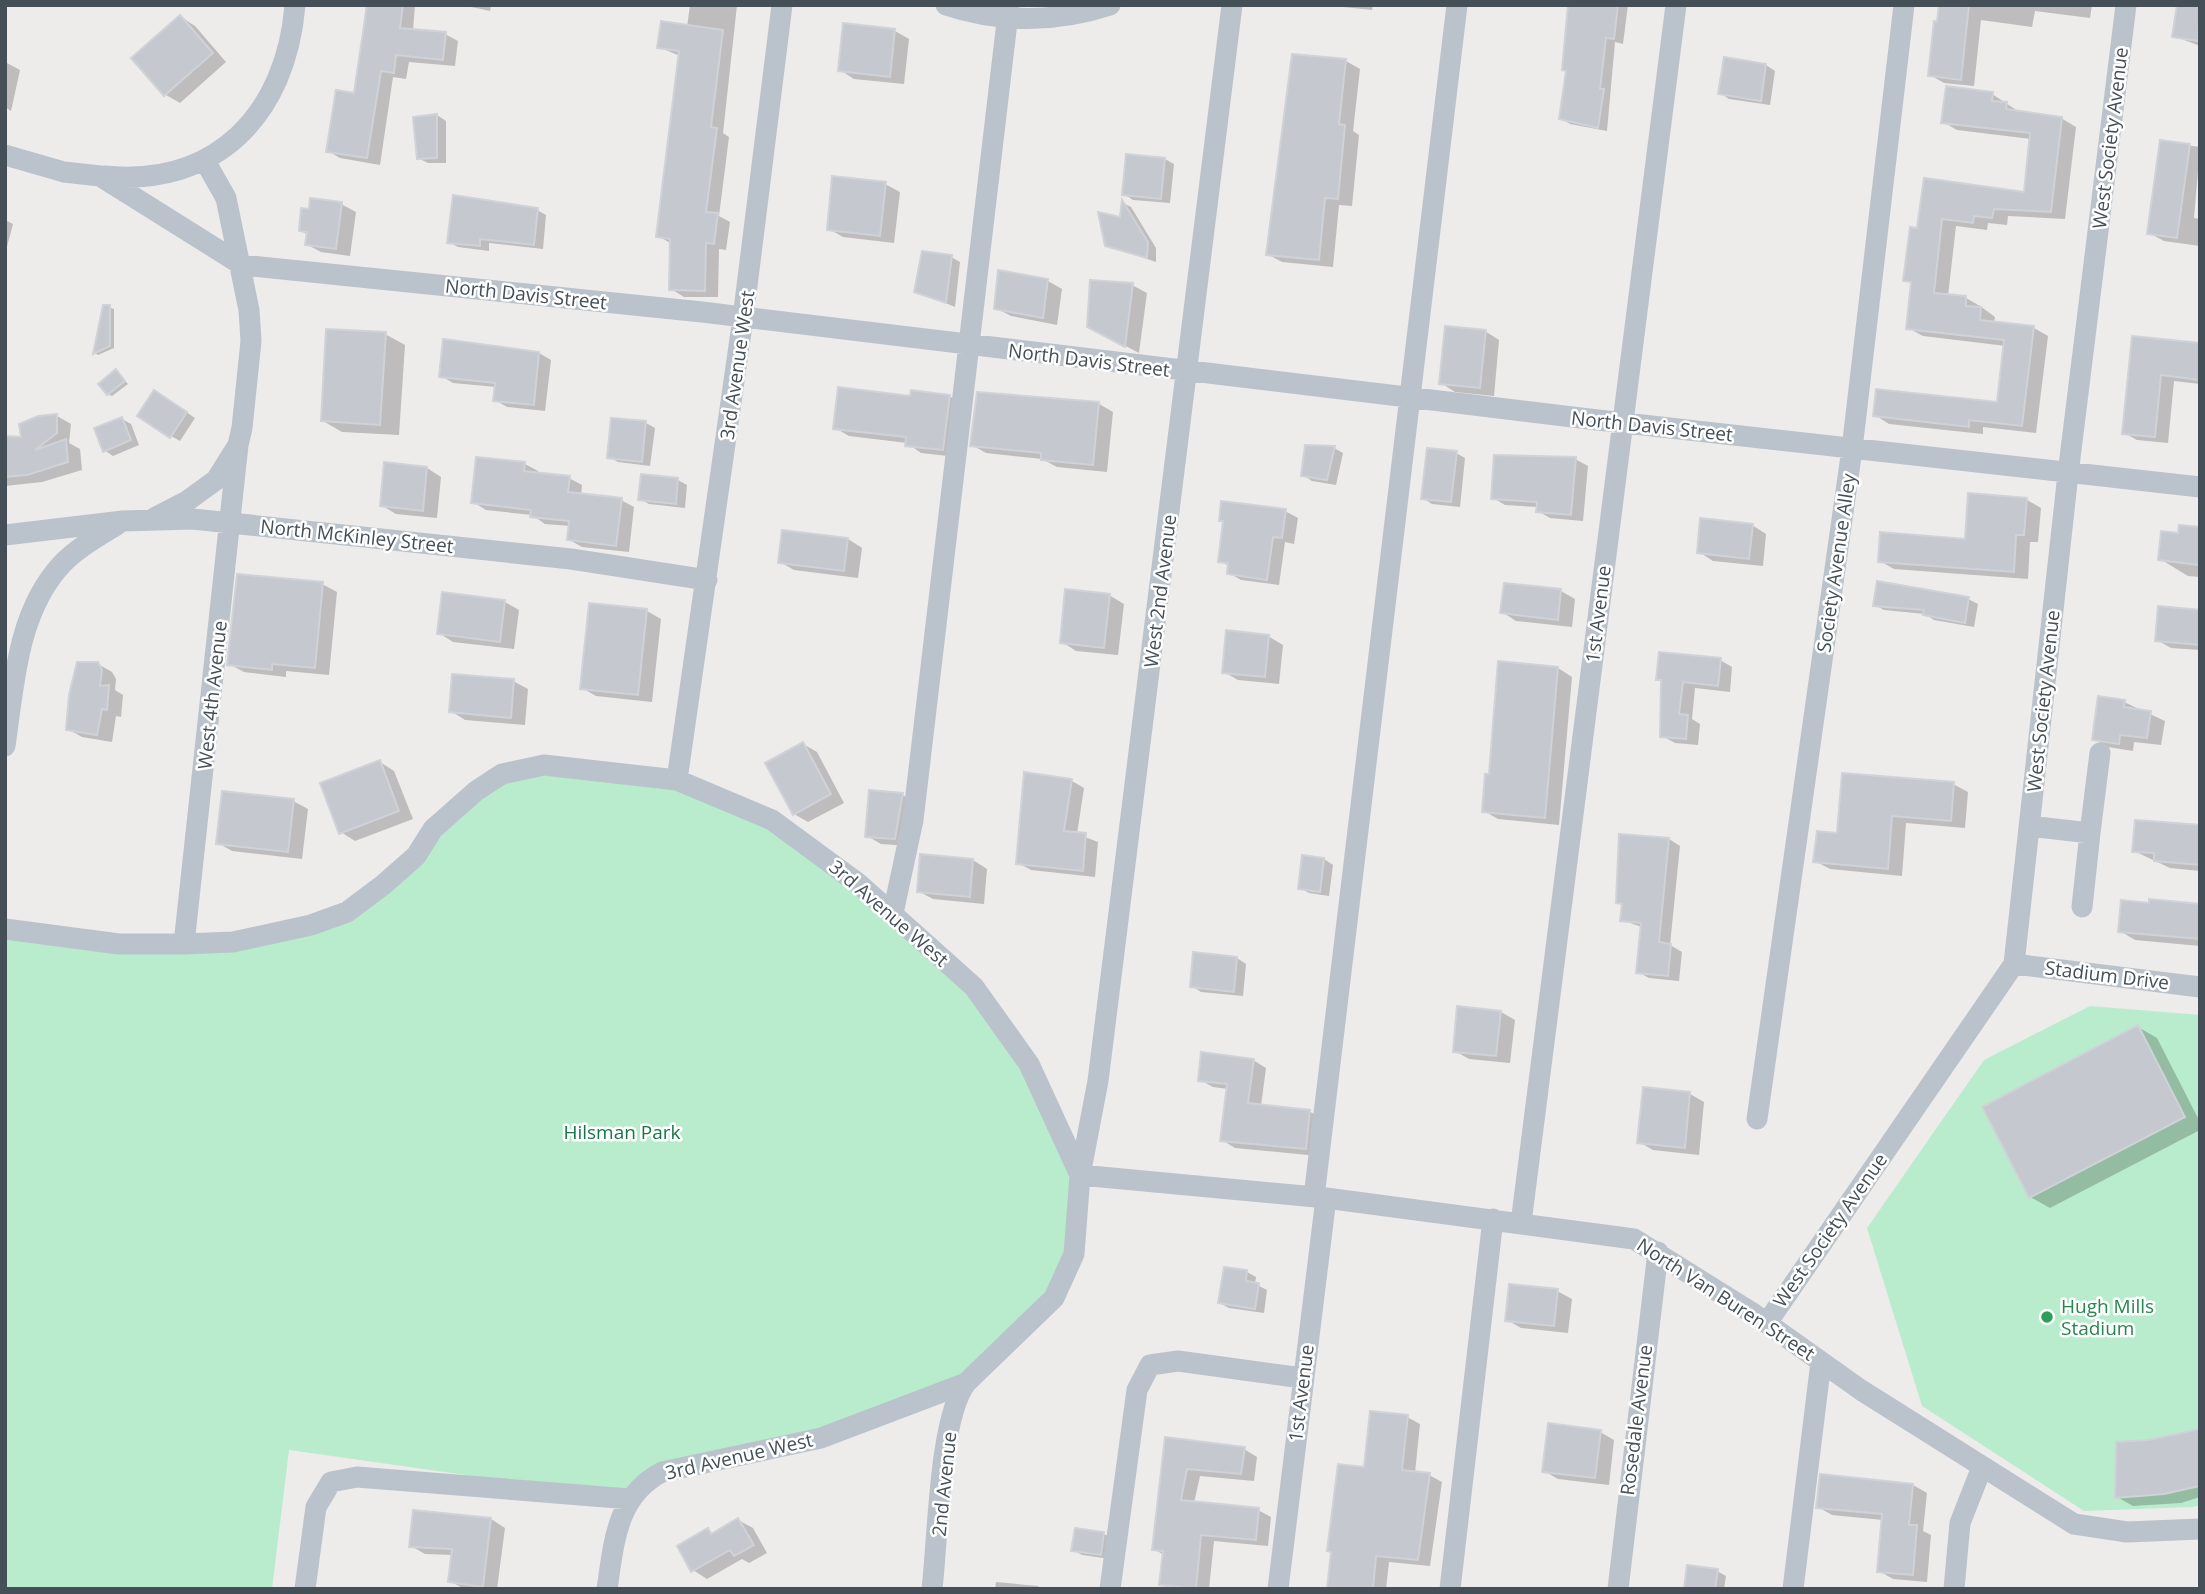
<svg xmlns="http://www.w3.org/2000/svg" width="2205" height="1594" font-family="'Open Sans',sans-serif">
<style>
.green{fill:#b9eccc}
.shadow{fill:#0003}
.building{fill:#c5c8ce;stroke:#cfd2d7;stroke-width:2}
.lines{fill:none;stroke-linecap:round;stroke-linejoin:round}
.minor{stroke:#bac3cb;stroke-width:21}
.leisure-dot{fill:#2e9e5b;stroke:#fff;stroke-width:2.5}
.labels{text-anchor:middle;stroke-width:5;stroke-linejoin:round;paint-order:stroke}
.street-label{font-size:19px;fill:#444f58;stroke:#fff}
.park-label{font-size:19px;fill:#187646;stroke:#fff}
.leisure-label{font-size:19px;fill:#27864d;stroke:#fff;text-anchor:start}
</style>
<rect width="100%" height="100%" fill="#eeebeb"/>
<!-- green -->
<path class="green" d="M513 774 677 782 810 849 998 1020 1076 1171 1073 1253 1053 1297 972 1372 821 1436 660 1471 629 1498 289 1450 272 1589H5V933L121 949 315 929Z
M2090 1006 2200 1015V1505L2193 1507 2084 1511 1922 1406 1867 1228 1984 1060Z"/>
<!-- shadow -->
<path class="shadow" d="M366 5H415L413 31 445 34 458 41 455 66 409 62 406 79 393 77 380 165 340 158 328 151 356 95Z
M462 5H491L490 11Z
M690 5H737L723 133 729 137 719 216 730 222 726 250 719 249 718 297H684L671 289 672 244 658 236 680 56 659 47 687 27Z
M1324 5H1373L1372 10Z
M1570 5H1628L1623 44 1615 42 1607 131 1570 124 1561 118 1568 72Z
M1941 5H2092L2090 18 2035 11 2032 27 1981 20 1974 86 1944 83 1930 75Z
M2200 5V46L2174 36Z
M181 17 195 26 226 62 180 103 166 95 134 58Z
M895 31 909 39 904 84 854 79 840 70Z
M1346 61 1360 69 1353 131 1359 135 1352 206 1339 205 1333 267 1282 262 1267 254Z
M5 62 20 70 11 111 5 107Z
M1766 65 1775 71 1770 105 1729 99 1720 93Z
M1992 94 2021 113 2061 118 2076 127 2065 219 2008 216 2007 225 1988 223 1987 230 1956 226 1948 296 1966 298 1980 306 1995 317 1994 323 2034 328 2048 336 2036 433 1983 427V434L1889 424 1875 415 1998 404 2006 346 1923 336 1908 328 1913 284 1905 280 1918 230 1925 180 2026 194 2031 139 1957 130 1943 122Z
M437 115 446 121V163H428L418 158Z
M2162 142 2200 147 2194 218 2200 219V246L2164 241 2149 233Z
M1165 159 1174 164 1170 203 1133 200 1124 194Z
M885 184 900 192 894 243 843 237 829 229Z
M1123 203 1131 207 1156 248V262L1106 245 1121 220Z
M341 204 356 212 350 256 321 252 306 244 308 235 301 231 310 211Z
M537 210 546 215 543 249 489 243V251L458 247 449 242Z
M5 220 13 224 5 254Z
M951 257 960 262 955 307 916 291Z
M1048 281 1062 289 1057 325 1011 316 996 308Z
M1132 285 1147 293 1139 353 1103 334Z
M104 306 114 309V348L98 355 95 353Z
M1485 331 1499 340 1494 396 1455 392 1441 383Z
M385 334 405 345 399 435 342 432 323 421Z
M2133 338 2200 345V384L2174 381 2168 443 2137 440 2124 433Z
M445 341 539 353 551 360 545 411 507 407 495 400 496 387 453 383 441 376Z
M116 371 128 384 112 396 108 394Z
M949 396 964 404 957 457 921 453 907 443 849 436 835 428 912 398Z
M164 397 195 418 180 441 171 436Z
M1099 404 1113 412 1107 472 1057 467 1042 459 986 453 972 445Z
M57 416 71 424 69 443 80 449 82 470 42 482 5 486V438L23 439Z
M122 419 131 424 139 445 113 456 104 450Z
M646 423 655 428 650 466 618 462 609 457Z
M1334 448 1343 453 1336 485 1312 481 1303 475Z
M1456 453 1465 458 1460 507 1432 504 1423 498Z
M1575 459 1588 466 1583 521 1550 518 1538 511V507L1505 505 1493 498Z
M525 464 538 471 537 475 569 478 582 485 581 495 621 500 634 507 629 552 582 547 568 539 570 526 545 524 532 515 486 510 473 502Z
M427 468 441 477 437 518 396 514 381 505Z
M642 476 678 480 687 485 685 508 649 504 640 499Z
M2027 500 2041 508 2038 542H2030L2028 579 1894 569 1880 561 1966 540Z
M1285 511 1298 518 1294 544 1285 542 1279 585 1241 580 1229 573V566L1220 561 1225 522 1221 520Z
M1752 525 1766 534 1763 566 1713 561 1699 552Z
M2200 529V577L2188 576 2160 559 2179 535Z
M848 539 862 548 858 578 794 570 780 562Z
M322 584 337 592 329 675 286 671V677L244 672 229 664Z
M1561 591 1575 599 1572 627 1516 621 1502 612Z
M1109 595 1124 604 1118 655 1076 651 1062 642Z
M1968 599 1978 604 1974 627 1934 620 1925 614 1884 610 1875 605Z
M505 602 519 610 514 649 453 642 439 633Z
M647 611 661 619 652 702 596 696 582 688Z
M2200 612V650L2171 648 2157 640Z
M1268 636 1283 645 1279 684 1238 680 1224 672Z
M1720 660 1732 667 1730 692 1695 688 1692 719 1700 724 1698 745 1675 743 1662 736 1663 681 1658 679Z
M98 664 112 672 116 679 115 690 123 695 121 717 116 716 112 742 82 737 68 729Z
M1558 668 1572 677 1559 825 1498 819 1484 811 1490 776Z
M513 681 528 689 525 725 465 720 451 711Z
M2124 702 2165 721 2161 745 2134 742 2133 751 2108 747 2094 739Z
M803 744 817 752 844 803 808 822 794 814Z
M380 762 394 771 413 819 355 841 341 832Z
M1025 774 1072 781 1084 788 1077 834 1098 842 1095 877 1031 870 1018 863Z
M1953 784 1968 792 1965 828 1906 823 1902 876 1830 869 1815 861 1838 835Z
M902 795 917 803 910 846 881 844 867 836Z
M293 801 308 809 302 859 232 851 218 843Z
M2200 827V871L2170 868 2134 851Z
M1669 839 1680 846 1670 945 1682 952 1679 981 1649 978 1638 972 1642 927 1621 920 1624 906 1617 902Z
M1324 859 1333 865 1329 896 1309 893 1300 888Z
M973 860 987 869 984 904 933 899 918 891Z
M2200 906V946L2135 940 2120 931Z
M1237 958 1246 964 1243 996 1201 992 1192 986Z
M1501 1012 1515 1020 1510 1063 1469 1059 1455 1051Z
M2138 1027 2157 1038 2200 1122V1130L2050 1208 2030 1197Z
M1253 1060 1266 1068 1261 1106 1309 1111 1322 1119 1318 1156 1235 1148 1222 1140 1228 1089 1213 1087 1200 1080Z
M1690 1094 1704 1102 1699 1155 1653 1150 1639 1142Z
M1225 1269 1247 1272 1256 1277 1255 1284 1267 1290 1264 1313 1229 1308 1220 1303Z
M1557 1291 1572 1299 1568 1333 1521 1328 1507 1320Z
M1407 1417 1420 1424 1415 1473 1429 1475 1442 1482 1430 1566 1389 1562 1386 1589H1330L1366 1469Z
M2200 1429V1497L2181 1503 2133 1506 2117 1497 2177 1437Z
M1600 1432 1614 1440 1609 1485 1558 1479 1544 1471Z
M1166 1439 1244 1449 1257 1457 1254 1481 1200 1476 1194 1503 1258 1510 1271 1517 1268 1546 1214 1541 1209 1589H1169L1161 1584 1164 1555 1154 1549Z
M1913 1485 1927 1493 1923 1531 1931 1535 1927 1582 1893 1579 1879 1571 1883 1520 1832 1515 1818 1507Z
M415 1512 491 1519 505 1528 497 1589H464L450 1581 453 1555 425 1554 411 1546Z
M738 1520 753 1528 767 1553 749 1563 742 1559 707 1579 693 1570 708 1530 714 1534Z
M1076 1530 1104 1534 1113 1539 1110 1559 1082 1555 1073 1550Z
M1717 1571 1726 1576 1724 1589H1685Z
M996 1582 1038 1586 1042 1589H995Z"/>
<!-- building -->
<path class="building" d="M367 5H403L400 28 446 32 443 60 396 55 394 73 381 71 367 158 326 152 336 90 354 93Z
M1568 5H1618L1614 39 1606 38 1600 89H1604L1598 128 1559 119 1566 71 1562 70Z
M1939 5H1969L1961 80 1928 76 1934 21 1937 22Z
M2177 5H2200L2198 41 2172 37Z
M180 15 213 53 164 96 131 58Z
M661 21 723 30 711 127 717 128 706 212 718 213 714 244 706 243 705 291 669 290 670 239 656 237 679 51 657 48Z
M843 23 895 29 890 77 838 71Z
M1292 54 1346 59 1339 124 1345 125 1338 199 1325 198 1319 260 1266 255Z
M1724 57 1766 64 1761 101 1718 94Z
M1946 86 1993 92 1992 101 2007 102 2006 109 2062 117 2051 212 1994 209 1992 218 1974 216 1973 223 1942 219 1934 293 1966 296V306L1981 307 1980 320 2034 326 2022 426 1969 420V427L1873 416 1876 389 1997 402 2004 340 1906 329 1911 282 1903 281 1910 227 1917 228 1924 178 2024 192 2030 133 1941 123Z
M437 114V158L417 159 413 117Z
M2160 140 2190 144 2177 238 2147 234Z
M1126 154 1165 158 1161 199 1122 195Z
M832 176 886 182 880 236 827 230Z
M453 195 538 208 534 245 480 239V246L447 243Z
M310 198 342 202 336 249 305 245 307 232 299 231 301 208 309 209Z
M1122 200 1148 242 1147 258 1105 246 1098 212 1120 217Z
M922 251 952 255 946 303 914 292Z
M998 270 1048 279 1043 318 994 309Z
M1090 280 1133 283 1125 347 1087 327Z
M103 305H110V346L93 354Z
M1445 326 1486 330 1480 388 1439 384Z
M326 329 386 332 380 425 321 421Z
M2132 336 2200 343V380L2161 375 2155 437 2122 434Z
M443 339 539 352 534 405 493 401 495 383 439 377Z
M116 369 125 381 107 395 98 384Z
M838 387 910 396 911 390 950 395 943 450 905 446 906 437 833 429Z
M154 390 187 412 170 438 137 416Z
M977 392 1099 402 1093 465 1041 460V453L970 446Z
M57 414V433L35 450 66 439 68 462 27 475 5 477V436L21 437 19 424 38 416Z
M122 417 131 440 103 452 94 428Z
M611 418 646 421 642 462 607 458Z
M1305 445 1335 446 1327 480 1301 476Z
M1427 448 1457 451 1451 502 1421 499Z
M1494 455 1576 457 1571 515 1536 512 1537 502 1491 499Z
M476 457 525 462 524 471 570 476 568 492 622 498 616 546 567 540 569 521 530 517 531 510 471 503Z
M384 462 427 467 423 511 380 506Z
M641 474 678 478 676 504 638 500Z
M1968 493 2027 498 2024 535H2016L2014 572 1878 562 1880 532 1965 539Z
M1221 501 1286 509 1282 538 1273 537 1267 580 1227 574 1228 563 1218 562 1223 521H1219Z
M1700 518 1753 524 1749 559 1697 553Z
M2179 525 2200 527V565L2158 560 2161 531 2178 533Z
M782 530 848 538 844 571 778 563Z
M237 574 323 582 315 668 272 664V670L227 665Z
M1877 581 1969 597 1965 623 1923 615 1924 610 1873 606Z
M1504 583 1561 589 1558 620 1500 613Z
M1065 589 1110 594 1104 648 1060 643Z
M442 592 505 600 500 642 437 634Z
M589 603 647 609 638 695 580 689Z
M2158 606 2200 610V645L2155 641Z
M1226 630 1269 635 1265 677 1222 673Z
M1659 652 1721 658 1718 686 1683 682 1679 714 1688 715 1686 739 1660 737 1661 680H1656Z
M1498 661 1558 667 1545 818 1482 812 1485 774H1489Z
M77 662H98L102 670 100 686 109 685 107 710 102 709 97 735 66 730 69 695Z
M452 674 514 679 511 718 449 712Z
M2098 696 2125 700 2124 707 2151 711 2147 738 2120 735 2119 744 2092 740Z
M803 742 831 794 793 815 765 763Z
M380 760 399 811 339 834 320 783Z
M1024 772 1072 779 1064 831 1086 833 1083 871 1016 864Z
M1842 773 1954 782 1951 821 1892 816 1888 869 1813 862 1817 831 1837 833Z
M869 790 903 793 895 839 865 837Z
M222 791 294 799 288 852 216 844Z
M2135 820 2200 825V865L2154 861V853L2132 852Z
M1619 834 1669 838 1659 942 1671 944 1668 976 1636 973 1641 923 1620 921 1622 904 1616 903Z
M920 854 973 859 970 897 917 892Z
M1302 855 1324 858 1320 892 1298 889Z
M2149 899 2200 904V939L2118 932 2121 900 2149 903Z
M1193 952 1237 957 1234 992 1190 987Z
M1457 1006 1501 1011 1496 1056 1453 1052Z
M2138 1025 2185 1117 2029 1198 1982 1107Z
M1201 1052 1254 1059 1248 1103 1310 1110 1306 1149 1220 1141 1227 1084 1198 1081Z
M1643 1087 1690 1092 1685 1148 1637 1143Z
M1224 1267 1247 1270 1246 1281 1259 1283 1255 1309 1218 1303Z
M1509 1284 1558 1289 1554 1326 1505 1321Z
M1370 1411 1408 1415 1402 1470 1430 1473 1418 1560 1376 1556 1373 1589H1327L1331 1552 1327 1551 1338 1464 1364 1467Z
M1548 1423 1601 1430 1595 1478 1542 1472Z
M2200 1429V1486L2164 1494 2115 1498 2116 1442 2148 1440Z
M1165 1437 1245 1447 1241 1474 1187 1469 1181 1500 1259 1508 1256 1540 1201 1535 1196 1589 1159 1585 1163 1551 1152 1550Z
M1820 1474 1913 1484 1909 1525H1917L1913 1575 1877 1572 1882 1514 1816 1508Z
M413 1510 491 1518 483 1587 448 1582 452 1549 409 1547Z
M738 1518 754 1545 734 1556 730 1550 691 1572 677 1546 708 1528 711 1534Z
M1075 1528 1104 1532 1101 1555 1071 1551Z
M1687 1565 1718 1569 1715 1589H1684Z"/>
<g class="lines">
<!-- minor -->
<path class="minor" d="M946 5C1001 23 1055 23 1110 5
M1232 5 1098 1081 1080 1175 1326 1198 1634 1239 1754 1314 1861 1390 2074 1524 2127 1532 2200 1529
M5 155 64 172 100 176 242 265 702 312 1589 419 2200 487
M104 176C216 187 286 115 295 5
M154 518 187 501 216 480 238 445 242 428 251 341 249 310 226 198 205 161
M5 535 123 521 193 519 571 559 707 580
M5 746C14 685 17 612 62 564 77 548 99 536 118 524
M677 780 743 318 782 5
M2029 826 2090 833 2100 753
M2082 907 2090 833
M893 913 913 820 1009 5
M5 929 119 944H184L233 942 311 925 347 912 383 885 416 856 433 829 476 791 502 774 544 765 677 780 772 820 859 884 974 987 1029 1064 1080 1175 1074 1254 1054 1298 966 1383 821 1438 662 1472C616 1496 614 1543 607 1589
M184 944 238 445
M2014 964 2200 987
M1757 1119 1852 449 1904 5
M1314 1197 1457 5
M1521 1223 1676 5
M1767 1323 2014 964 2068 474 2126 5
M305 1589 316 1507 331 1482 357 1477 630 1499
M932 1589C938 1539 939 1419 966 1383
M1110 1589 1137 1390 1150 1365 1178 1361 1302 1378
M1278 1589 1326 1198
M1450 1589 1493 1219
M1618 1589 1658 1252
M1793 1589 1821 1362
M1954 1589 1960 1523 1982 1467"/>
</g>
<!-- markers -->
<circle class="leisure-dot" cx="2047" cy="1317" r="7"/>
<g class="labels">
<!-- street labels -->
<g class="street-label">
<text transform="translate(2110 138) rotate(-83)" y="7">West Society Avenue</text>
<text transform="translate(526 294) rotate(6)" y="7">North Davis Street</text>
<text transform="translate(1089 360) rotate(7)" y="7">North Davis Street</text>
<text transform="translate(737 365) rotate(-82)" y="7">3rd Avenue West</text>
<text transform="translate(1652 426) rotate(6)" y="7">North Davis Street</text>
<text transform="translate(357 536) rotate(6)" y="7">North McKinley Street</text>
<text transform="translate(1836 563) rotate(-82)" y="7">Society Avenue Alley</text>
<text transform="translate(1160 591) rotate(-83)" y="7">West 2nd Avenue</text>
<text transform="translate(1598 614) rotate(-83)" y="7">1st Avenue</text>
<text transform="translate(212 695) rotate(-84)" y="7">West 4th Avenue</text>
<text transform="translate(2043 701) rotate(-84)" y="7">West Society Avenue</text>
<text transform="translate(889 913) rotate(41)" y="7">3rd Avenue West</text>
<text transform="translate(2107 975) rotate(7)" y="7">Stadium Drive</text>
<text transform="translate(1830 1230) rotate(-55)" y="7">West Society Avenue</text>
<text transform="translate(1726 1299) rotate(33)" y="7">North Van Buren Street</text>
<text transform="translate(1301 1393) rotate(-83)" y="7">1st Avenue</text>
<text transform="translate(1636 1420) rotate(-83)" y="7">Rosedale Avenue</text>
<text transform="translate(739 1456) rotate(-13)" y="7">3rd Avenue West</text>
<text transform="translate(944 1484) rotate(-84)" y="7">2nd Avenue</text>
</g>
<!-- park labels -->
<g class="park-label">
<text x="622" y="1139">Hilsman Park</text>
</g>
<!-- leisure labels -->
<g class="leisure-label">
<text x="2061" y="1313">Hugh Mills<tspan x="2061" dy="22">Stadium</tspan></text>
</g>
</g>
<!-- border -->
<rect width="2205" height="1594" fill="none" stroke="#444f58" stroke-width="14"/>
</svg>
